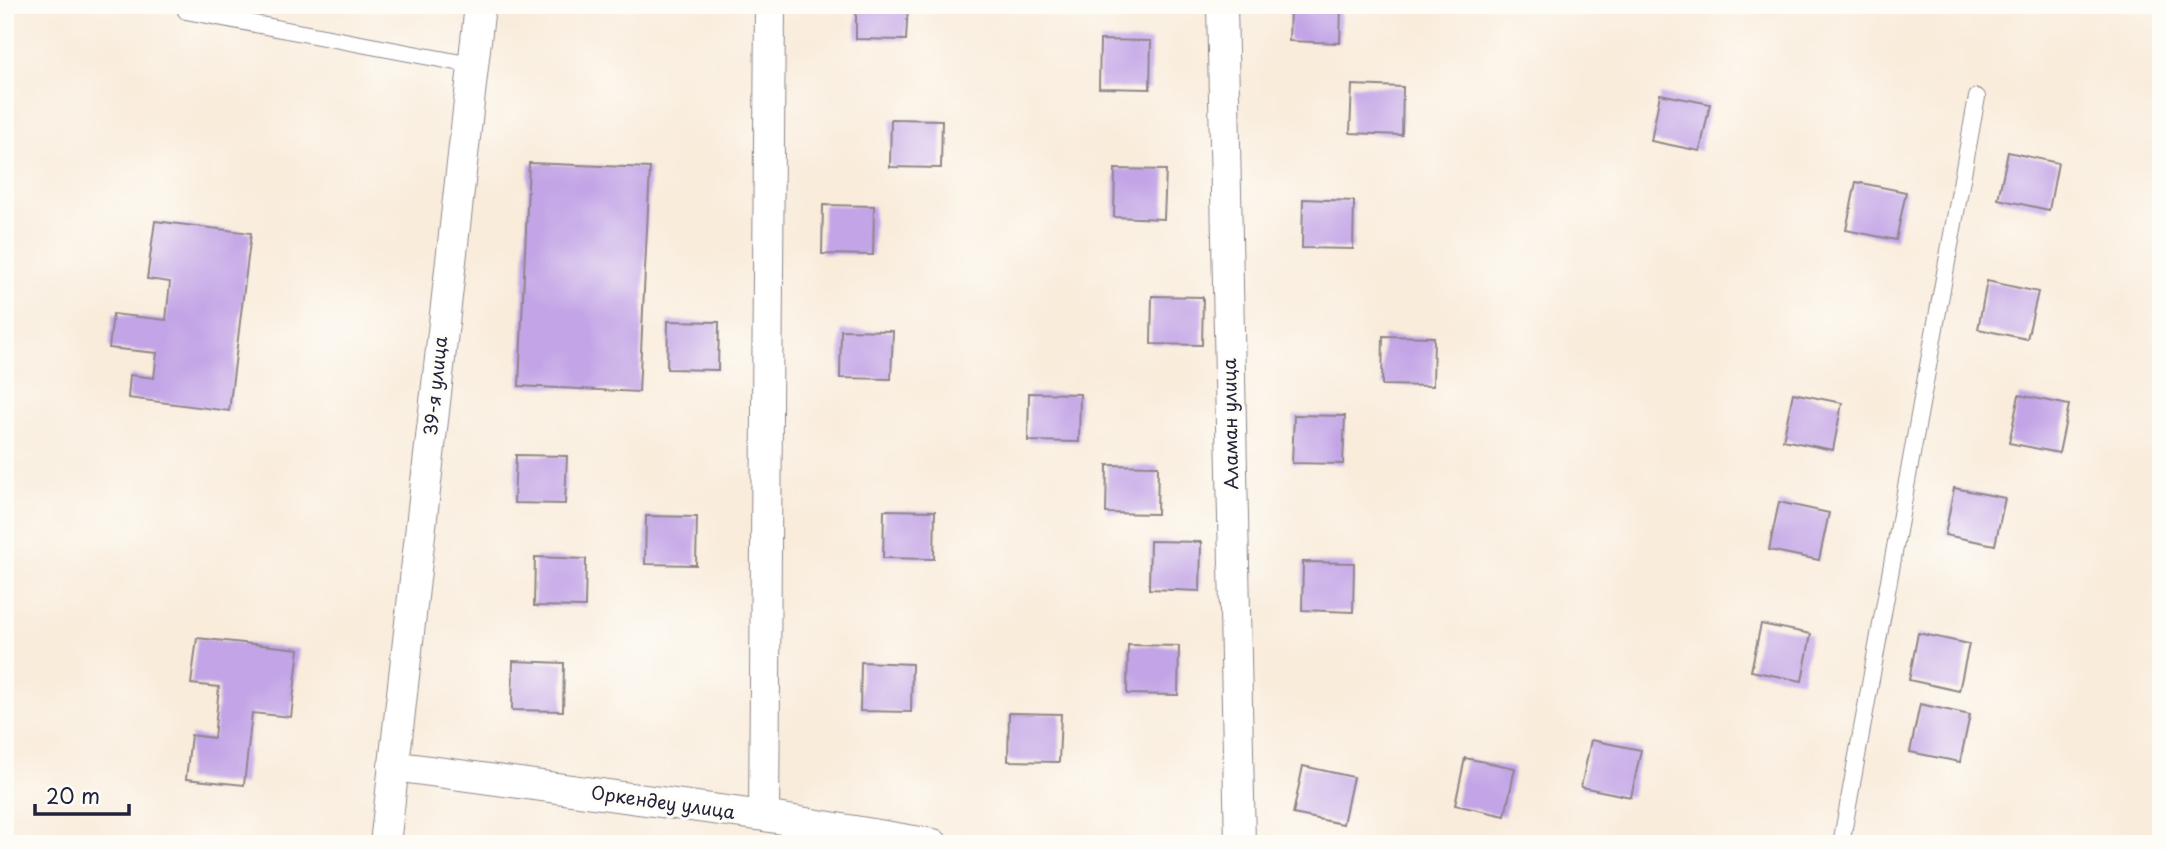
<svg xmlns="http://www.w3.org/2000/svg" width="2166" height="849" font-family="'Playpen Sans',sans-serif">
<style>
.building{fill:#c3a4e6}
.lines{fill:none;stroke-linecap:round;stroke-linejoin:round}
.lane-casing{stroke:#8e878b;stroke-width:18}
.street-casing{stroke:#8e878b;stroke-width:32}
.lane{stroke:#fff;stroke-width:16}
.street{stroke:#fff;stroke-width:30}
.labels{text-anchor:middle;stroke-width:6;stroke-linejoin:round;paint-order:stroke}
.street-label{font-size:18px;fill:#22223b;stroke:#fdfcf7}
</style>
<rect width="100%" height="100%" fill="#fdfcf7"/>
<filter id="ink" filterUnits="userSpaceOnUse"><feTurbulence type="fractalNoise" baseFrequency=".0143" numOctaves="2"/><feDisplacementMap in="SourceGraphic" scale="14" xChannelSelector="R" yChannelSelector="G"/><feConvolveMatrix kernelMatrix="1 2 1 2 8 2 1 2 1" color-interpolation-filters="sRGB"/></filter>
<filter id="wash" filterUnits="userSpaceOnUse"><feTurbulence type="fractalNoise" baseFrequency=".00686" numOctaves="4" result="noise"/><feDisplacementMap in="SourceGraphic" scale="28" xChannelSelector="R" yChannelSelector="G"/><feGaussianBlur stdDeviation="1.57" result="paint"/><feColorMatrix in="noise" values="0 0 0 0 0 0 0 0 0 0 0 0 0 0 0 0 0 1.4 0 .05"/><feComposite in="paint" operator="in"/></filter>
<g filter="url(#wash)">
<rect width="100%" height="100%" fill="#f9ecdb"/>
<g id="blocks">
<!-- building -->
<path class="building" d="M856 5H908L906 40 856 39Z
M1290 5H1341L1340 43 1289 41Z
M1100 40 1151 41 1150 89 1099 88Z
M1352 85 1403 87 1402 135 1350 133Z
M1660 94 1710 104 1700 151 1651 141Z
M891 119 942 120 941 168 890 167Z
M2008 152 2058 163 2049 210 1998 199Z
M529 163 650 168 639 392 519 386Z
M1115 169 1166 170 1164 219 1114 217Z
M1856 182 1906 192 1896 240 1846 230Z
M1303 199 1354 201 1353 249 1302 248Z
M823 205 874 206 873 255 822 254Z
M155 221 251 233 229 411 128 398 130 375 154 378 157 353 109 348 113 314 166 320 170 282 147 279Z
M1987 281 2038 292 2027 339 1978 329Z
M1152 296 1203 297 1202 345 1151 344Z
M668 321 719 322 718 370 667 369Z
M841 330 893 331 891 379 840 378Z
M1383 336 1434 337 1433 386 1382 385Z
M1029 393 1080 394 1079 442 1028 441Z
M1793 393 1842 403 1833 450 1783 440Z
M2019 395 2069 405 2059 453 2009 443Z
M1294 415 1345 416 1343 464 1292 463Z
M516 455 567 456 565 504 514 503Z
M1107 465 1158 466 1157 514 1106 513Z
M1954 488 2005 498 1995 545 1945 535Z
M1779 502 1829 513 1819 560 1769 550Z
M884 510 935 511 934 559 883 558Z
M646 516 697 517 696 565 645 564Z
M1150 541 1201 542 1200 591 1149 589Z
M535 557 586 559 585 607 534 606Z
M1303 562 1354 563 1353 612 1302 610Z
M1761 624 1811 634 1802 681 1751 671Z
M1918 633 1969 644 1959 691 1909 680Z
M197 638 299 649 291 717 252 713 244 785 186 779 191 735 214 738 219 687 191 684Z
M1128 645 1179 646 1178 695 1127 694Z
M513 661 564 663 563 711 512 710Z
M861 662 912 664 911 712 860 711Z
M1920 704 1970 715 1960 762 1910 752Z
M1009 713 1061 714 1059 762 1008 761Z
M1591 740 1641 750 1631 797 1581 787Z
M1465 758 1515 768 1505 816 1455 805Z
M1303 766 1353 777 1343 824 1293 814Z"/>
</g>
</g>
<g filter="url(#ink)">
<use href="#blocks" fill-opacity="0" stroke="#8e878b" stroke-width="2"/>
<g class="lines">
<!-- lane casing -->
<g class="lane-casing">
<path id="lane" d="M186 11 472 65
M1841 844 1977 97"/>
</g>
<!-- street casing -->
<g class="street-casing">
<path id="street" d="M1222 5 1240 844
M393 766 764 816 933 844
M764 816 770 5
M385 844 480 5"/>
</g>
<!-- lane -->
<use href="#lane" class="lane"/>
<!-- street -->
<use href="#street" class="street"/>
</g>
</g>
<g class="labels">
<!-- street labels -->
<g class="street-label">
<text transform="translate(436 386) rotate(-84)" y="6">39-я улица</text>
<text transform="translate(1231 424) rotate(-91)" y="6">Аламан улица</text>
<text transform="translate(663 803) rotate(8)" y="6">Оркендеу улица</text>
</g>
</g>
<!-- margin -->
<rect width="2166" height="849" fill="none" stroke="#fdfcf7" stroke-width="28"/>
<!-- scale -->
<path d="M35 804v10h94v-10" fill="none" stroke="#22223b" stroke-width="3.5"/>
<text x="46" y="804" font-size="21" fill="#22223b" stroke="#fdfcf7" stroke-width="5" paint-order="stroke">20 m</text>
</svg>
